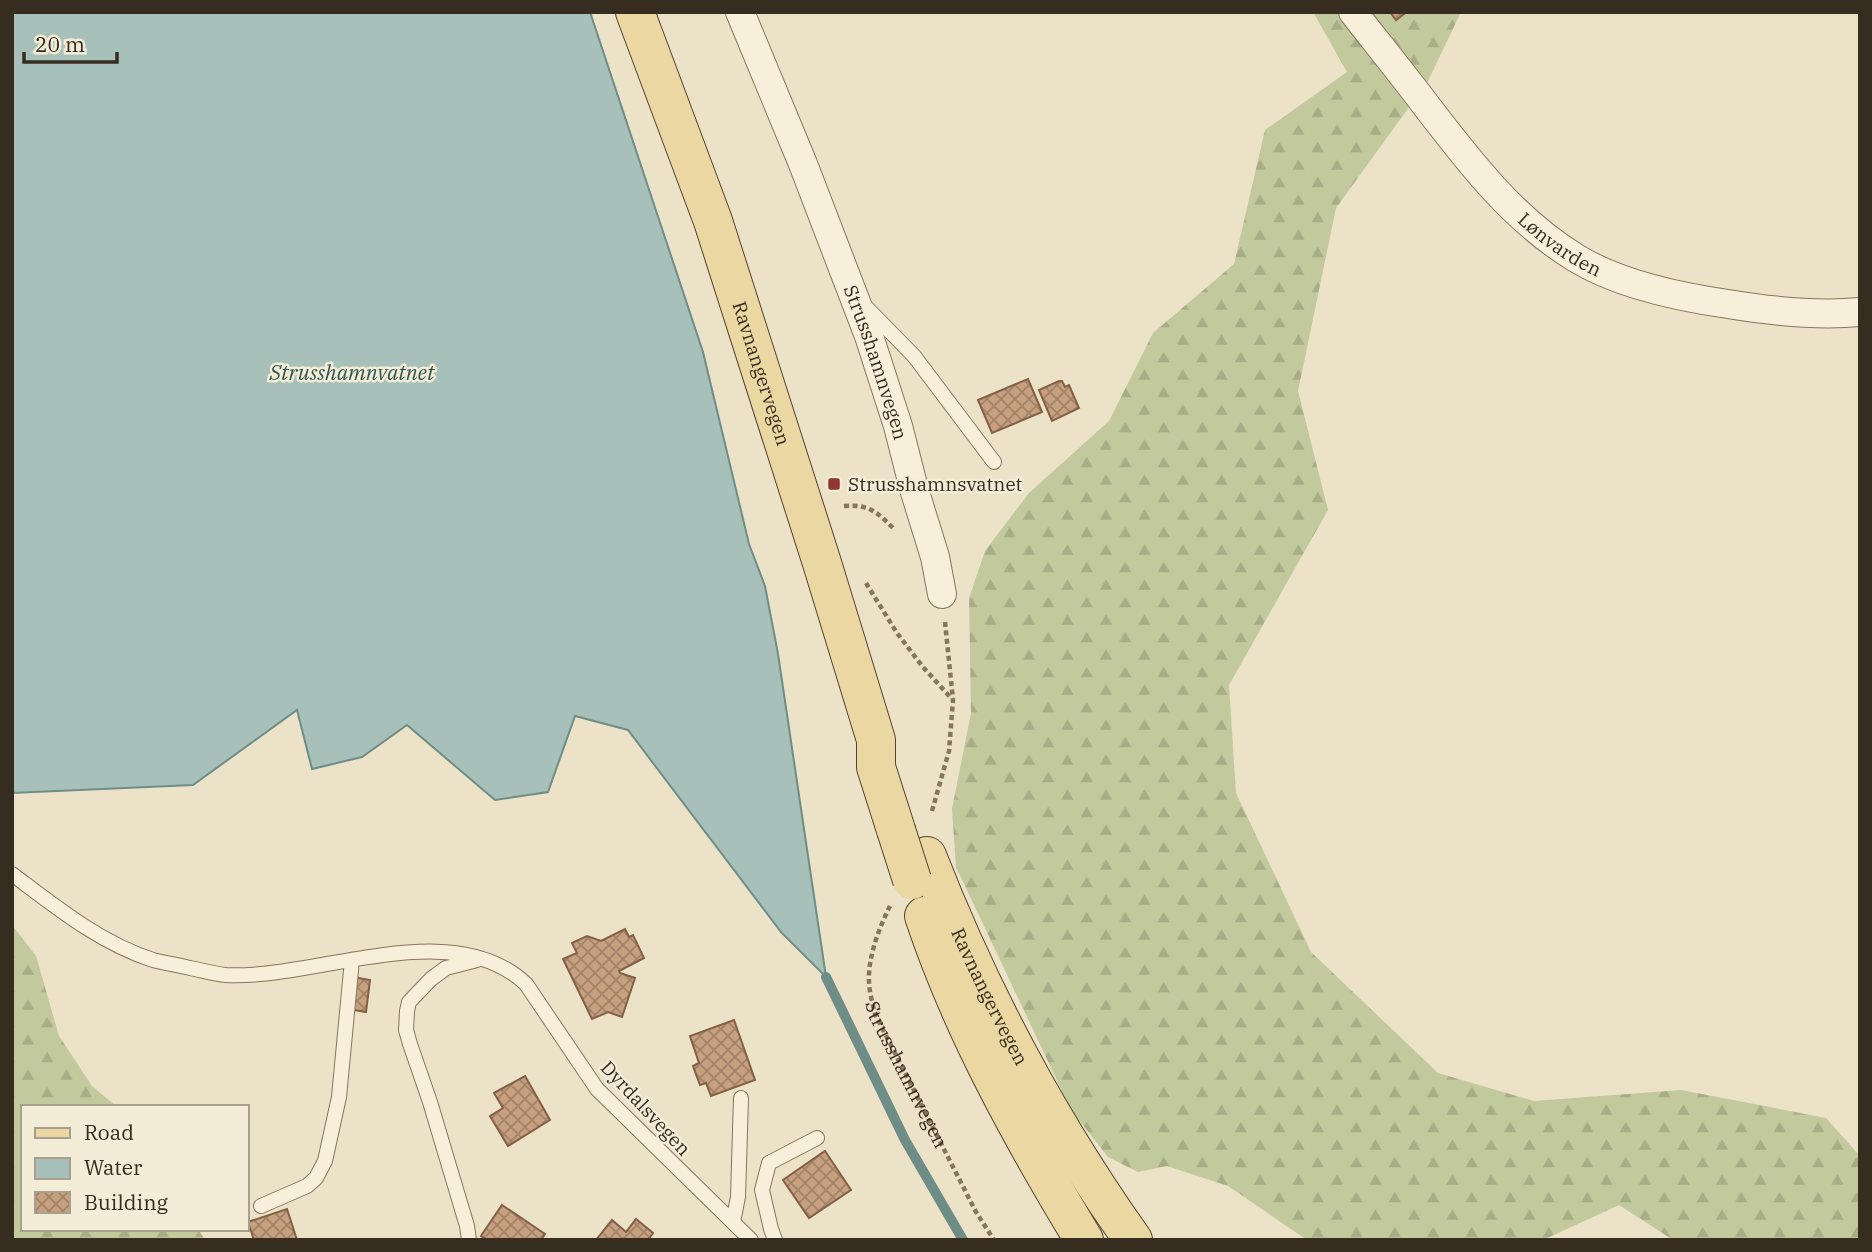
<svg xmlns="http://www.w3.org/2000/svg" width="1872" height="1252" font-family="'IBM Plex Serif',serif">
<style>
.forest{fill:url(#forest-firs)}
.water{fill:#a8c0ba;stroke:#6f8d87;stroke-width:2}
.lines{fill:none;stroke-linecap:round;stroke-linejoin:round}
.stream{stroke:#6f8d87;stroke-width:10}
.building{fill:url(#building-cross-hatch);stroke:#836045;stroke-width:2}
.service-casing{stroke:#86755e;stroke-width:16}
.minor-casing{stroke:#86755e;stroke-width:30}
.primary-casing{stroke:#544332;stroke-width:40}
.path{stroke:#86755e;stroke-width:4.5;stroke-dasharray:5 3.5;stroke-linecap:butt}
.service{stroke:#f7efda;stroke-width:14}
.minor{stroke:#f7efda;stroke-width:28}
.primary{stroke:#ebd7a2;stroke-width:38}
.primary-bridge-casing{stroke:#544332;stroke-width:40;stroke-linecap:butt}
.primary-bridge{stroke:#ebd7a2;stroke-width:38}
.poi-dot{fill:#903532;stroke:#f3ecd6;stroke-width:2.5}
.labels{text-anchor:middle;stroke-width:5;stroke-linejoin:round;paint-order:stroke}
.street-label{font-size:19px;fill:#372c20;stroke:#f3ecd6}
.poi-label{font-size:19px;fill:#372c20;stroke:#f3ecd6;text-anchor:start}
.water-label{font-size:21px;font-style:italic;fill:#315655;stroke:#f3ecd6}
</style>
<defs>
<pattern id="forest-firs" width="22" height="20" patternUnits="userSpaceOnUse" patternTransform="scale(1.75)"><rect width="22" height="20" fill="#c2c99c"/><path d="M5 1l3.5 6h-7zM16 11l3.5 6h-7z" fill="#a7ad86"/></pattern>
<pattern id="building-cross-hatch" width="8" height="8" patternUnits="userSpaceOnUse" patternTransform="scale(1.75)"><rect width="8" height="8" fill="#c7a080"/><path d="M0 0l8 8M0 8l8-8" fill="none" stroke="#a28368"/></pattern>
</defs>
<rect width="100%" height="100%" fill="#ebe2c7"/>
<!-- forest -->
<path class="forest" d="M1313 12H1461L1428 81 1336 208 1298 391 1328 510 1229 685 1236 793 1311 952 1438 1073 1534 1101 1681 1090 1826 1118 1860 1156V1240H1673L1619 1205 1543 1240H1307L1228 1186 1167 1166 1138 1172 1108 1157 1071 1110 956 867 952 809 971 713 969 598 985 551 1029 493 1109 421 1153 333 1234 264 1265 130 1347 72Z
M12 925 36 956 59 1036 92 1086 117 1107H23V1229H198L205 1240H12Z"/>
<!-- water -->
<path class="water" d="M12 12H590L703 352 749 544 765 586 778 654 826 977 781 932 628 730 575 716 548 792 495 800 407 725 362 757 312 769 297 710 193 785 12 793Z"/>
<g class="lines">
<!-- stream -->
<path class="stream" d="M826 977 905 1140 963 1240"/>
</g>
<!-- building -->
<path class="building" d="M1390 12H1403L1404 14 1396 20Z
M1028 379 1042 412 992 433 978 400Z
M1059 381H1062L1065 387 1069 385 1079 408 1052 421 1039 390Z
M625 929 629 937 633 935 644 958 619 971 620 973 635 978 622 1017 608 1012 592 1019 563 959 577 953 572 943 587 936 601 941Z
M353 977 370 980 366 1012 348 1009Z
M734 1020 755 1080 711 1096 706 1083 700 1085 693 1066 699 1063 690 1036Z
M525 1076 550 1120 508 1146 490 1116 503 1108 494 1093Z
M825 1151 851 1190 809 1218 783 1180Z
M502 1205 545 1234 541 1240H487L481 1236Z
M287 1209 297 1240H254L248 1222Z
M636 1219 653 1233 648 1240H596L612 1220 626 1232Z"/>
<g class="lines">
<!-- service casing -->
<g class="service-casing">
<path id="service" d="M864 305 914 356 994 462
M12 874C56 907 100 943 153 960 165 963 177 965 190 968 201 970 214 974 226 975 316 980 452 914 526 984L597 1089 751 1240
M261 1206 307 1186 316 1178 325 1161 339 1097 352 960
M733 1222 738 1197 741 1098
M469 1240 467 1226 430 1102 410 1044 406 1030 407 1011 409 1002 431 979 446 968 477 960
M775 1240 771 1229 762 1190 769 1163 817 1138"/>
</g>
<!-- minor casing -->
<g class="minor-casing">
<g id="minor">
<path id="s2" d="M740 12 803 164 869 336 898 426 914 489 935 557 942 594"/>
<path id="s3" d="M1353 12C1378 44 1404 76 1428 108 1471 164 1515 221 1576 258 1618 284 1679 297 1728 304 1770 311 1817 316 1860 312"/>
</g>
</g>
<!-- primary casing -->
<g class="primary-casing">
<g id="primary">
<path id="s4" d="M635 12 713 221 822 563 876 740V767L896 830"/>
<path id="s5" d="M927 856C980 992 1048 1120 1133 1240"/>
<path d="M924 916C962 1030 1022 1138 1084 1240"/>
</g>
</g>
<!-- path -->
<g class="path">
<path d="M844 506C869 504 877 512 894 529"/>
<path d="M866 583 897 633 923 667 952 699"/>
<path d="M932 811 949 751 953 700 945 622"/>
<path id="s1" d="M890 906C879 928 868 957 869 981 869 992 873 1004 875 1014L976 1212 994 1240"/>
</g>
<!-- service -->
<use href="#service" class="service"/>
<!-- minor -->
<use href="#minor" class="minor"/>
<!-- primary -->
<use href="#primary" class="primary"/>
<!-- primary-bridge casing -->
<g class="primary-bridge-casing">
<path id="primary-bridge" d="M896 830 912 880"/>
</g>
<!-- primary-bridge -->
<use href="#primary-bridge" class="primary-bridge"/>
</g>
<!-- markers -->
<rect class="poi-dot" x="827" y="477" width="14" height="14" rx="3.5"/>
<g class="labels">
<!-- street labels -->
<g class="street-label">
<text dy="7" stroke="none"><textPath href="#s3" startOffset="313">Lønvarden</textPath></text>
<text dy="7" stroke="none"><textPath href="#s2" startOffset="376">Strusshamnvegen</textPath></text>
<text dy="7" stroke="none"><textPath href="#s4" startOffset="383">Ravnangervegen</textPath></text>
<text dy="7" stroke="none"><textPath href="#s5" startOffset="154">Ravnangervegen</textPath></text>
<text dy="7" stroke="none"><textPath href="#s1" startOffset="180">Strusshamnvegen</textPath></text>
<text transform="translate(646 1108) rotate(47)" y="7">Dyrdalsvegen</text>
</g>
<!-- poi labels -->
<g class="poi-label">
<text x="848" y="491">Strusshamnsvatnet</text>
</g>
<!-- water labels -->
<g class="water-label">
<text x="352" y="380">Strusshamnvatnet</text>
</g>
</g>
<!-- border -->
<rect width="1872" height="1252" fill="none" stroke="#372c20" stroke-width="28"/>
<!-- legend -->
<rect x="21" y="1105" width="228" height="126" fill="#f3ecd6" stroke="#a89f8d" stroke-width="2"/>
<rect x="35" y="1128" width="35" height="10" fill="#ebd7a2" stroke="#a89f8d" stroke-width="2"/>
<text x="84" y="1140" font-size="21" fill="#372c20">Road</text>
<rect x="35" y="1158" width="35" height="21" fill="#a8c0ba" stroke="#a89f8d" stroke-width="2"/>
<text x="84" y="1175" font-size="21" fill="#372c20">Water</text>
<rect x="35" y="1192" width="35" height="21" fill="url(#building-cross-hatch)" stroke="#a89f8d" stroke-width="2"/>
<text x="84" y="1210" font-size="21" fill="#372c20">Building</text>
<!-- scale -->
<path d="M24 52v10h93v-10" fill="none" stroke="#372c20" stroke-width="3.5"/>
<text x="35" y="52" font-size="21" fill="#372c20" stroke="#f3ecd6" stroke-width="5" paint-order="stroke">20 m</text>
</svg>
